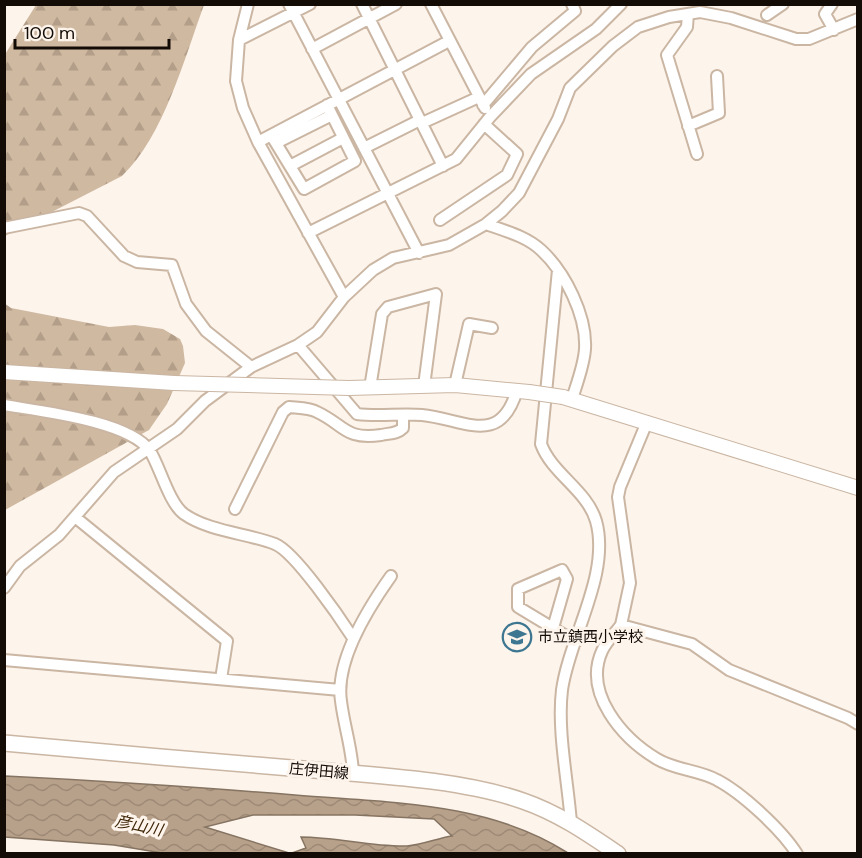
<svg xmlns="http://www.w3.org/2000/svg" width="862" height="858" font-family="'DM Sans','Noto Sans JP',sans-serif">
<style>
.forest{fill:url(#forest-firs)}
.water{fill:url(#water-waves);stroke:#867462;stroke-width:1.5}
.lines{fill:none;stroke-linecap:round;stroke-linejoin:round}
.minor-casing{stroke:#cab6a3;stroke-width:14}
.tertiary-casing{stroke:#cab6a3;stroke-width:16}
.secondary-casing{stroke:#cab6a3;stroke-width:18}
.minor{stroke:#fff;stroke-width:10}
.tertiary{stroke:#fff;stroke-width:14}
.secondary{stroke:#fff;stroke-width:15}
.tertiary-bridge-casing{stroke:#cab6a3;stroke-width:16;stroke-linecap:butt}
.tertiary-bridge{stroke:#fff;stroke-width:14}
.labels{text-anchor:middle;stroke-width:6;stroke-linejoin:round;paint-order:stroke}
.poi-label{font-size:15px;fill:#130c06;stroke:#fdf4ec;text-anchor:start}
.street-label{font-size:15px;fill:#130c06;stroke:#fdf4ec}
.water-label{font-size:16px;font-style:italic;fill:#3e2506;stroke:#fdf4ec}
</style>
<defs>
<pattern id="forest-firs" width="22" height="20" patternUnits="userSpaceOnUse" patternTransform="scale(1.5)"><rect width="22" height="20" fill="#d0b9a1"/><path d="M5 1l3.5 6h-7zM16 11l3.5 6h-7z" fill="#b29e89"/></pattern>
<pattern id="water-waves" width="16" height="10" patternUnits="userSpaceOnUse" patternTransform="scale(1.5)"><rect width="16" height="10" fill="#b8a18a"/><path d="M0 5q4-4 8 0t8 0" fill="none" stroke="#9d8976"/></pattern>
</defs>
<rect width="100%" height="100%" fill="#fdf4ec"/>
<!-- forest -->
<path class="forest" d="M36 5H204C184 59 164 136 122 176L5 236 4 56Z
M4 303 11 308 109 327 135 325 163 329 180 339 183 346 185 363 167 404 149 430 5 510Z"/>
<!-- water -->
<path class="water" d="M5 776C102 781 198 787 295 795 388 803 487 801 568 853H292L306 848 301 837C337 837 371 847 407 846 422 845 438 838 452 836L434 819 355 815H253L205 827 289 853H162L114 845 5 837Z"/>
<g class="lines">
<!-- minor casing -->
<g class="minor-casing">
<path id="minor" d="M248 4 239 40 236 81 243 108 258 142 344 297
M289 4 419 253
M362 4 443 166
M431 4 485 108
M832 4 825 14 834 30
M688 14 687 27 667 55 697 154
M767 15 783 4
M239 40 310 4
M312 49 396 4
M483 105 532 47 575 11 572 4
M422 123 479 97
M688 126 719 113 717 76
M271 135 304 189 355 161 327 105
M258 142 449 41
M276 143 332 115
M364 148 420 120
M290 166 343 138
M440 220 507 175 517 154 484 124
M486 224C505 231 526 236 541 250 565 272 587 316 585 349 584 365 577 383 572 399
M4 228 79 213 87 216 124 256 137 262 172 265 186 304 206 331 251 367
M308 233 456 159 490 117 531 74 596 29 621 4
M558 270 541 444C552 474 587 490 596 521 611 574 569 638 562 690 557 730 568 782 571 823
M298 345 357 414C379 417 400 413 422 415 464 419 500 448 517 390
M455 385 469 324 492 328
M370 388 382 314 388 307 436 294 424 386
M4 405C39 411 130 421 150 451 160 467 169 503 184 514 210 532 247 533 275 544 295 552 340 618 353 638
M235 509 283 412 289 407C298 408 310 408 317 412 345 425 344 440 381 435 390 433 397 434 403 428V415
M75 517 227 641 221 679
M4 588 20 566 59 535 114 472 177 429 205 401 251 367 298 345 317 332 344 297 373 270 393 258 449 245 486 224 502 211 519 193 558 119 570 88 613 46 638 27 669 17 700 12 731 18 796 39H809L858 19
M621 625 630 583 618 497 620 487 647 422
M553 628 567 579 562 570 518 589V607L576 642
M4 660 340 690
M353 773C352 748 344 726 341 701 335 661 369 607 391 576
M797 854C782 830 742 793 717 780 699 770 675 770 657 759 622 738 583 693 602 651 606 642 615 633 621 625L692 644 729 670 848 718 858 724"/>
</g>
<!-- tertiary casing -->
<g class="tertiary-casing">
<path id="tertiary" d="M4 372 174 383
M349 388 455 385 529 392
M563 397 858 488"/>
</g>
<!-- secondary casing -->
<g class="secondary-casing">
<path id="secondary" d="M4 743C104 752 203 761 303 769 369 775 461 779 523 801 558 813 587 833 618 854"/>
</g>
<!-- minor -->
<use href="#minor" class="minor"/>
<!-- tertiary -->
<use href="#tertiary" class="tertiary"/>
<!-- secondary -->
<use href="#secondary" class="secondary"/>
<!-- tertiary-bridge casing -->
<g class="tertiary-bridge-casing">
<path id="tertiary-bridge" d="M174 383 349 388
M529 392 563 397"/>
</g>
<!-- tertiary-bridge -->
<use href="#tertiary-bridge" class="tertiary-bridge"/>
</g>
<!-- icons -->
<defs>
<g id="school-ring" transform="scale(1.5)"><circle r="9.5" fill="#fdf4ec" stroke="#3d7690" stroke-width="1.5"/><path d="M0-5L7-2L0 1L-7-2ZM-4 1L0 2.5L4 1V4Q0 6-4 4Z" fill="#3d7690"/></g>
</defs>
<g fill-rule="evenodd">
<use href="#school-ring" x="517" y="637"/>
</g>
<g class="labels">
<!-- poi labels -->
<g class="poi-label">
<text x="538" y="642">市立鎮西小学校</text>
</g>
<!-- street labels -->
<g class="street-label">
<text transform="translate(319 771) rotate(5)" y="5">庄伊田線</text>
</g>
<!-- water labels -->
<g class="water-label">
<text transform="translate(139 825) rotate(12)" y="6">彦山川</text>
</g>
</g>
<!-- border -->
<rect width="862" height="858" fill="none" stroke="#130c06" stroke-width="12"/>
<!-- scale -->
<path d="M15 39v9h154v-9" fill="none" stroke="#130c06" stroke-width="3"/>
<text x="24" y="39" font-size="18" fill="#130c06" stroke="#fdf4ec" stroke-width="4.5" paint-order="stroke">100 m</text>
</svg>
